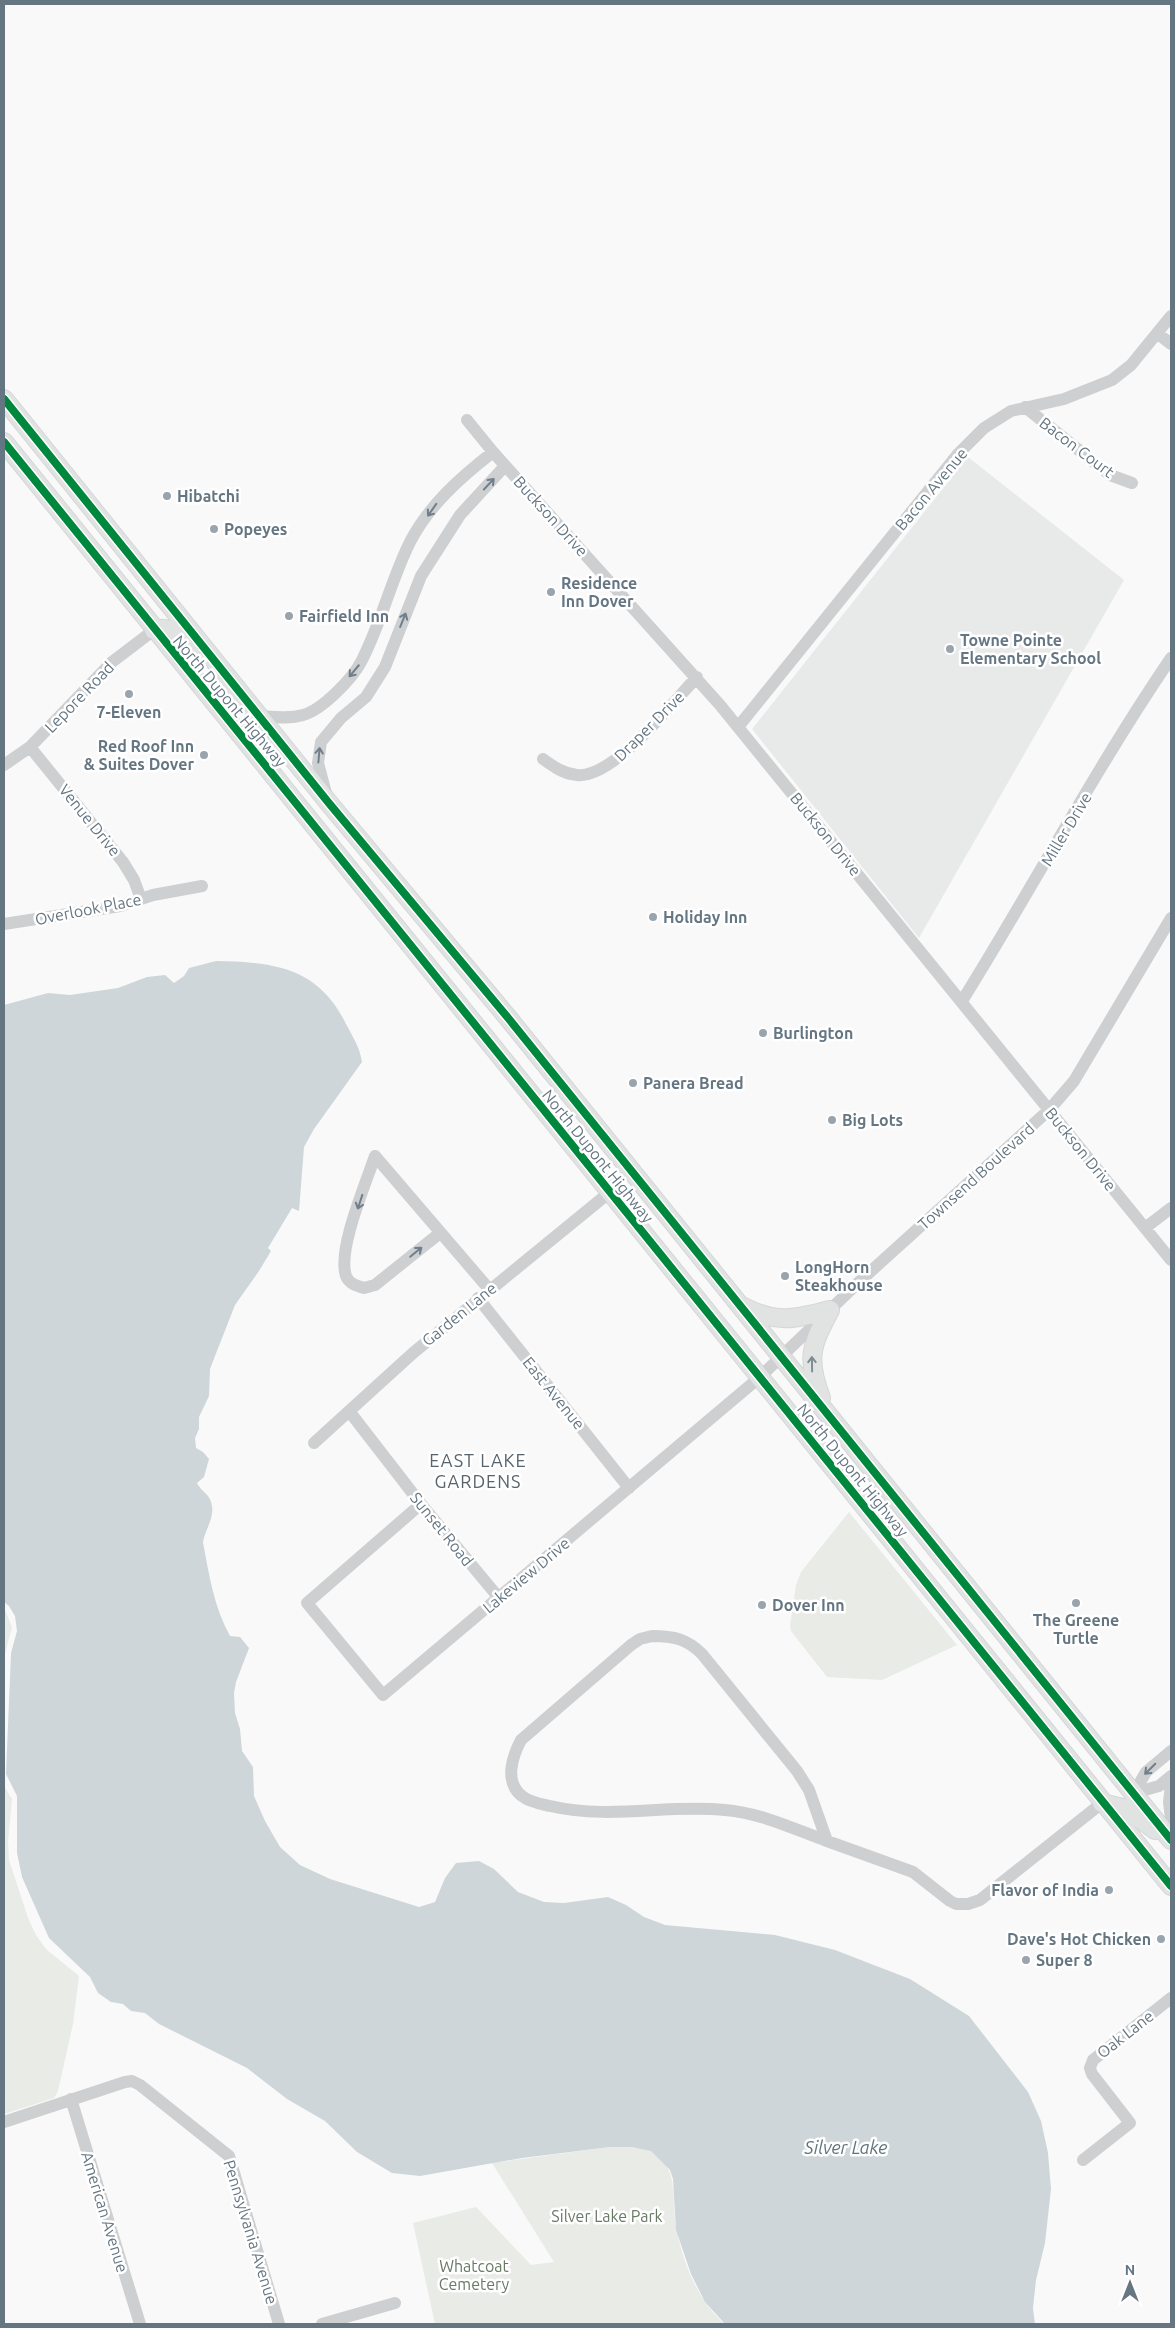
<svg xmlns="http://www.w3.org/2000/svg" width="1175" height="2328" font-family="Ubuntu,sans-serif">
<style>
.built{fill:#e8e9e9}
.green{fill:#e8ebe6}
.water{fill:#ced6d9}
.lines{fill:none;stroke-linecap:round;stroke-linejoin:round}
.highway-casing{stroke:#d5d6d6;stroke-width:20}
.minor{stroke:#cecfd0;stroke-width:12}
.highway{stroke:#e1e2e2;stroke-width:18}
.cycleway-casing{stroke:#fff;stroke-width:11}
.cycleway{stroke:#00873e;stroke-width:8}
.oneway{stroke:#707f8b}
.oneway2{stroke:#7e8c96}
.poi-dot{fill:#99a4ac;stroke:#fff;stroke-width:2}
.labels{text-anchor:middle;stroke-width:5;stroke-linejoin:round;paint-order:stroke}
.street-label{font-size:16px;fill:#657683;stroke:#fff}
.poi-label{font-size:16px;font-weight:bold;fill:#657683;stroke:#fff;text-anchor:start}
.park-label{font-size:16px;fill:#687a64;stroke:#fff}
.neighbourhood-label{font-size:18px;letter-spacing:1px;fill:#57646e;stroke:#fff}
.water-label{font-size:18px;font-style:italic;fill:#60757c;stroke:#fff}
</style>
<rect width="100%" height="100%" fill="#f9f9f9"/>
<!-- built -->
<path class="built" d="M968 457 1124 580 919 938 752 729Z"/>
<!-- green -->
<path class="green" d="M849 1512 957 1645 882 1680 827 1677 791 1631 790 1626 796 1585 801 1572Z
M4 1608 12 1627 5 1654 4 1698Z
M4 1786 12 1799 8 1841 9 1860 28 1918 36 1935 46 1949 79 1976 73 2024 58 2091 54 2098 4 2114Z
M610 2147C622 2147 640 2145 651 2151 682 2168 670 2203 677 2231 683 2263 699 2303 725 2324H435L413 2223 476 2207 531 2265 554 2262 492 2163Z"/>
<!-- water -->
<path class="water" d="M216 961C271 962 316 966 344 1020 351 1034 360 1047 362 1062L314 1129 304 1147 299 1211 292 1208 268 1248 271 1251 259 1271 235 1305 215 1356 210 1369 209 1396 199 1417V1429L195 1438 196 1448 203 1452 209 1459 204 1477 197 1483C200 1489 204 1491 208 1496 219 1513 206 1526 203 1542 209 1575 214 1607 230 1636L240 1637 249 1648 236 1682 234 1693 235 1713 240 1729 242 1751 253 1767 254 1796 265 1821 280 1847 300 1865 330 1879 419 1907 435 1902 445 1878 456 1863 479 1861 494 1869 518 1892 544 1902 564 1903 608 1897 626 1905 644 1917 665 1925 775 1935 835 1950 910 1979 969 2016 1028 2092 1041 2121 1048 2153 1051 2189 1045 2243 1036 2280 1033 2308 1035 2324H725L705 2302 691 2274 676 2230 673 2179 670 2170 651 2151 632 2147H610L522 2158 420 2176 392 2173 357 2152 325 2121 287 2099 247 2068 159 2024 145 2013 131 2011 123 2004 111 2002 98 1993 90 1977 49 1938 22 1877 17 1853V1796L6 1774 11 1653 17 1631 15 1616 9 1606 4 1602V1005L48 993 70 995 118 988 147 977 165 975 174 983 184 976 189 968Z"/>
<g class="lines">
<!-- highway casing -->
<g class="highway-casing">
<path id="highway" d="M4 399 328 802 509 1019 1171 1840
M4 442 1171 1886
M154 630C171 625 183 637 197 646
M744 1307C776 1324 796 1319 830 1310
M821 1398C806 1358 811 1346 830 1310
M1102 1803 1127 1809 1155 1830"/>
</g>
<!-- minor -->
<path class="minor" d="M1157 333 1171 344
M1025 407 1110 475 1132 483
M467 420 493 452 720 705 1171 1260
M261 716C275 717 290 719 303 715 322 710 352 679 361 662 381 624 391 580 410 542 429 505 461 477 493 452
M738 727 958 454 984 428 1011 411 1064 399 1112 380 1131 365 1171 316
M30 747 123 862 134 880 141 899
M543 759C554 767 564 774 577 775 613 779 673 702 697 677
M4 765 30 747 112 662 154 630
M327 797 318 763 321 742 341 718 366 697 385 667 421 576 460 515 505 466
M4 924 120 906 153 895 202 886
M962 1001C1033 887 1096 768 1171 658
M375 1156C366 1183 337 1250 346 1276 349 1284 357 1286 364 1288L375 1285 440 1233
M375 1156 489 1289
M1145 1228 1171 1208
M478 1298 629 1488
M349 1411 421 1504 499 1598
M314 1443 413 1353 610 1192
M421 1504 307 1603 383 1695 760 1377 860 1281 1049 1110 1074 1081 1171 918
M652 1636C674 1636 687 1639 702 1654L797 1771 809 1790 827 1841C794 1829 761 1813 725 1810 666 1804 611 1820 550 1806 541 1804 529 1802 522 1796 504 1782 512 1757 521 1740L631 1645 640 1639Z
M1171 1785 1169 1802 1171 1819
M1134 1793 1146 1772 1171 1751
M1134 1793 1159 1786 1171 1776
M827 1841 913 1872 950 1901 956 1904H968L980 1900 1102 1803
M71 2099 140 2324
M4 2122 125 2082 132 2081 140 2085 229 2156 279 2324
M1083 2160 1130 2123 1092 2074 1090 2068 1093 2060 1171 1998
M322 2324 395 2303"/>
<!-- highway -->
<use href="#highway" class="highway"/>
<!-- cycleway casing -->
<g class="cycleway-casing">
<path id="cycleway" d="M4 399 328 802 509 1019 1171 1840
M4 442 1171 1886"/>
</g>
<!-- cycleway -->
<use href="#cycleway" class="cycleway"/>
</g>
<!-- one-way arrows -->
<defs><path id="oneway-shaft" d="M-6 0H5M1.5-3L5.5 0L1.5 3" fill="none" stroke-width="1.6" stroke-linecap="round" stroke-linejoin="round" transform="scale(1.25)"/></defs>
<g class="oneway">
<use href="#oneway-shaft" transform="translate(489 484) rotate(-47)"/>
<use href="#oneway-shaft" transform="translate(432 510) rotate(125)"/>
<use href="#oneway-shaft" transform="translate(403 620) rotate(-68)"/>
<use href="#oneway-shaft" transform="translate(354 671) rotate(130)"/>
<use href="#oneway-shaft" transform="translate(319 755) rotate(-85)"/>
<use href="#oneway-shaft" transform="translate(360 1202) rotate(108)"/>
<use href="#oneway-shaft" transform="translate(416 1252) rotate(-39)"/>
<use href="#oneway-shaft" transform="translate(1150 1769) rotate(135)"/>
</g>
<use class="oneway2" href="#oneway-shaft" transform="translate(812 1364) rotate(-91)"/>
<!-- markers -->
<g class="poi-dot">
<circle cx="167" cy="496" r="5"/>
<circle cx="214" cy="529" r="5"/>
<circle cx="551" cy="592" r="5"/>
<circle cx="289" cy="616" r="5"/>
<circle cx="950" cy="649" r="5"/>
<circle cx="129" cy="694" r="5"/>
<circle cx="204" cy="755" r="5"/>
<circle cx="653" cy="917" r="5"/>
<circle cx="763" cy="1033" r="5"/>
<circle cx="633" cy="1083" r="5"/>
<circle cx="832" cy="1120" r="5"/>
<circle cx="785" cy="1276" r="5"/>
<circle cx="1076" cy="1603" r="5"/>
<circle cx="762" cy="1605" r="5"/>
<circle cx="1109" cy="1890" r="5"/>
<circle cx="1161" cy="1939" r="5"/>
<circle cx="1026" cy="1960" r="5"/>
</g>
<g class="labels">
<!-- street labels -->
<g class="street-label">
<text transform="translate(1077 447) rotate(37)" y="6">Bacon Court</text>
<text transform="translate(931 489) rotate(-50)" y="6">Bacon Avenue</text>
<text transform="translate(551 516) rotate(48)" y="6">Buckson Drive</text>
<text transform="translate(79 697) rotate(-46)" y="6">Lepore Road</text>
<text transform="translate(230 701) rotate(50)" y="6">North Dupont Highway</text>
<text transform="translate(649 726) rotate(-45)" y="6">Draper Drive</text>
<text transform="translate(90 820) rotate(51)" y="6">Venue Drive</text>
<text transform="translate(1066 829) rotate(-59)" y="6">Miller Drive</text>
<text transform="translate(826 834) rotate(51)" y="6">Buckson Drive</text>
<text transform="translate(88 909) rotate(-11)" y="6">Overlook Place</text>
<text transform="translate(1081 1149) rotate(51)" y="6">Buckson Drive</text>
<text transform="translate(598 1156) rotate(51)" y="6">North Dupont Highway</text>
<text transform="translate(976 1176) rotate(-42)" y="6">Townsend Boulevard</text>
<text transform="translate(459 1314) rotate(-39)" y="6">Garden Lane</text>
<text transform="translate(554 1393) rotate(51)" y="6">East Avenue</text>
<text transform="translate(853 1470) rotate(51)" y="6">North Dupont Highway</text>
<text transform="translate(442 1529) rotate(51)" y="6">Sunset Road</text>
<text transform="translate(526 1575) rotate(-40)" y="6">Lakeview Drive</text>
<text transform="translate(1125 2034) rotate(-38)" y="6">Oak Lane</text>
<text transform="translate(105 2212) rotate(73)" y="6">American Avenue</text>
<text transform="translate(251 2232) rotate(73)" y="6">Pennsylvania Avenue</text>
</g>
<!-- poi labels -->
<g class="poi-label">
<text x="177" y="502">Hibatchi</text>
<text x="224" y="535">Popeyes</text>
<text x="561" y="589">Residence<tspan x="561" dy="18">Inn Dover</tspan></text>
<text x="299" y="622">Fairfield Inn</text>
<text x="960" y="646">Towne Pointe<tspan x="960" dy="18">Elementary School</tspan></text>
<text x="129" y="718" text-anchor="middle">7-Eleven</text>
<text x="194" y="752" text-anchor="end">Red Roof Inn<tspan x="194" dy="18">&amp; Suites Dover</tspan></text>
<text x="663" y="923">Holiday Inn</text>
<text x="773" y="1039">Burlington</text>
<text x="643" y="1089">Panera Bread</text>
<text x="842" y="1126">Big Lots</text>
<text x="795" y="1273">LongHorn<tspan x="795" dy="18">Steakhouse</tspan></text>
<text x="772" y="1611">Dover Inn</text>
<text x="1076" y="1626" text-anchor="middle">The Greene<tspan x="1076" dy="18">Turtle</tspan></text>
<text x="1099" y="1896" text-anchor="end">Flavor of India</text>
<text x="1151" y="1945" text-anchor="end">Dave's Hot Chicken</text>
<text x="1036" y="1966">Super 8</text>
</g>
<!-- park labels -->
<g class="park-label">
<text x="607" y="2222">Silver Lake Park</text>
<text x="474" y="2272">Whatcoat<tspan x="474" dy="18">Cemetery</tspan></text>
</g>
<!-- neighbourhood labels -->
<g class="neighbourhood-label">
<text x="478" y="1467">EAST LAKE<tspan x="478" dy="21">GARDENS</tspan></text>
</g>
<!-- water labels -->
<g class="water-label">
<text x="846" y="2154">Silver Lake</text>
</g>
</g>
<!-- border -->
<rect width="1175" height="2328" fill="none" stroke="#657683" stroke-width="10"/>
<!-- north arrow -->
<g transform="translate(1130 2283)" stroke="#ffffff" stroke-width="4" paint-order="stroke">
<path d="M0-4L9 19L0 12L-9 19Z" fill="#657683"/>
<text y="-8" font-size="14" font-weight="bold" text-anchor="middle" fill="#657683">N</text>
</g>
</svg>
